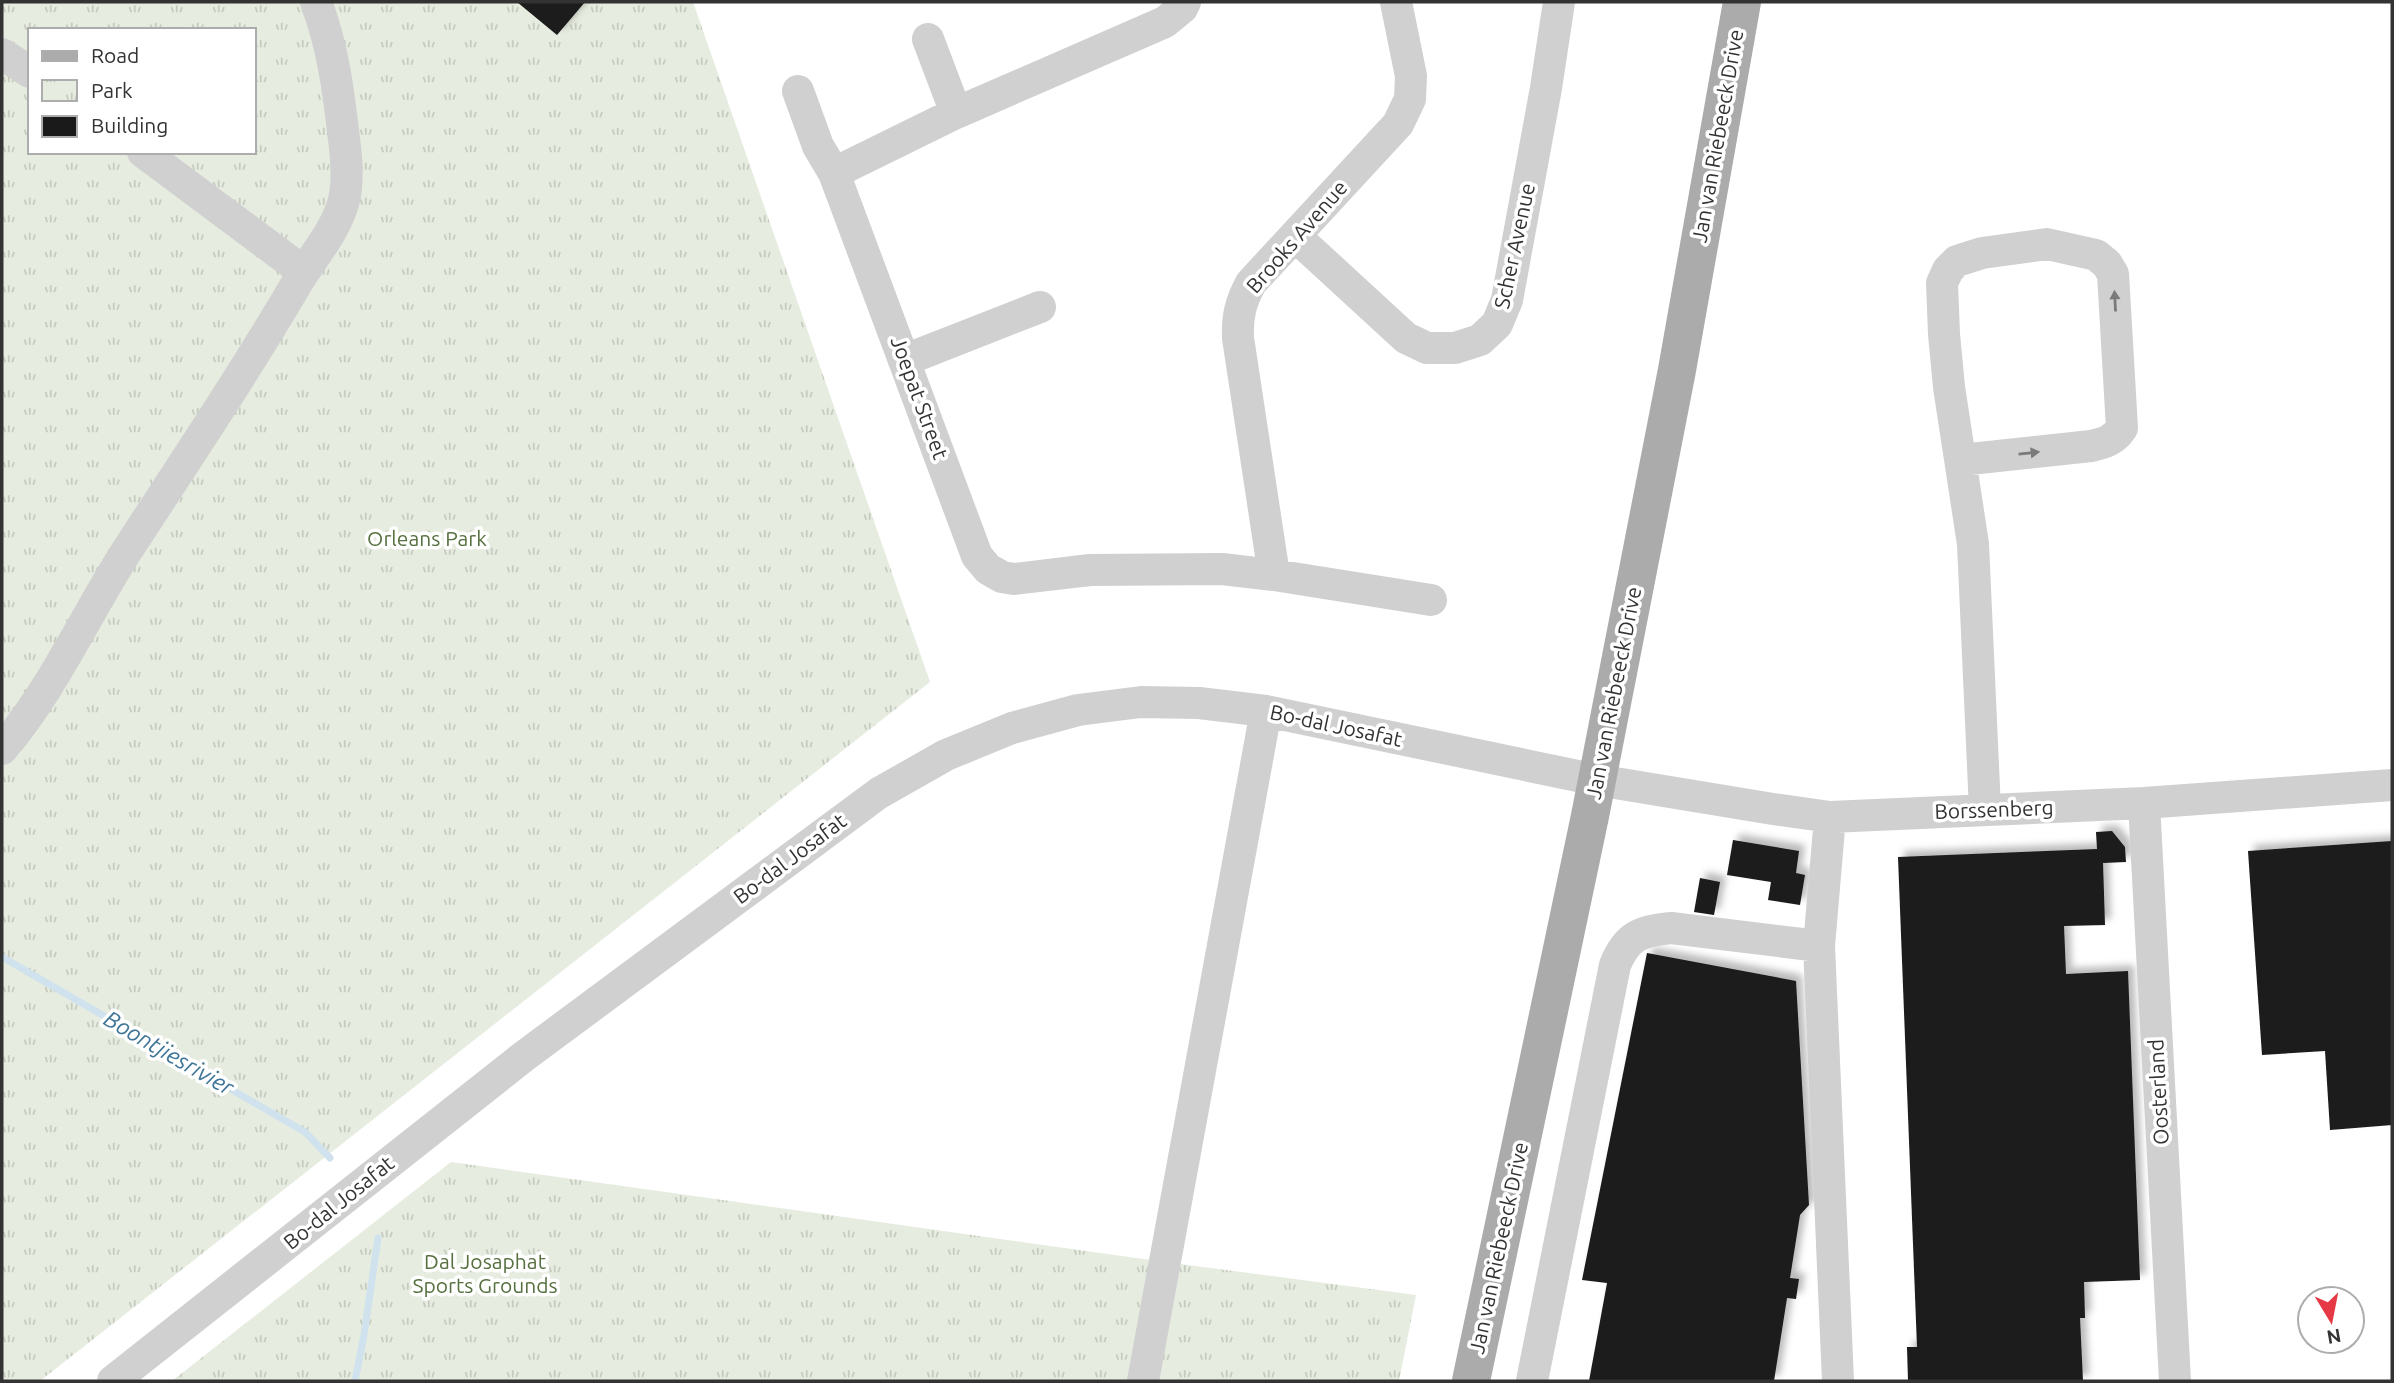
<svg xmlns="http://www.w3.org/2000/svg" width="2394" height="1383" font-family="Ubuntu,sans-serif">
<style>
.park{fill:url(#park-tufts);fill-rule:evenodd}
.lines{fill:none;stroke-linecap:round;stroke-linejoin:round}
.stream{stroke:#cfe2ee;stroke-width:7}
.building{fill:#1a1a1a;filter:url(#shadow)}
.minor{stroke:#d0d0d0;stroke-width:32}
.major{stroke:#ababab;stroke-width:38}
.oneway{fill:#7a7a7a}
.labels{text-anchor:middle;stroke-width:7;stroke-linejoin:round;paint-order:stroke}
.street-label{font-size:21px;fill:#333;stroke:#fff}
.park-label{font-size:21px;fill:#56703f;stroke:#fff}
.water-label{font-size:23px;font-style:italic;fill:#3f7597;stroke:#fff}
</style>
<defs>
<pattern id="park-tufts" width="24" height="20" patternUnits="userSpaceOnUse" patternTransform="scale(1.75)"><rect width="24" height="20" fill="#e6ecdf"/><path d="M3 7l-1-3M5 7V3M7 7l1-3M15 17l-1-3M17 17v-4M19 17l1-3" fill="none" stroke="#c6cbc0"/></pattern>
<filter id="shadow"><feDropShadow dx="6" dy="-6" stdDeviation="3.5" flood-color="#0004"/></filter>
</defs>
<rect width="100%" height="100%" fill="#fff"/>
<!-- park -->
<path class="park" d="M2 2H693L930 682 40 1381H2ZM30 30H254V152H30Z
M451 1162 1165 1262 1416 1295 1399 1381H172Z"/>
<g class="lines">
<!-- stream -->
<path class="stream" d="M2 957 305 1132 330 1158
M355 1381 364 1335 378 1238"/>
</g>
<!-- building -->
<path class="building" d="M517 2H585L557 35Z
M2112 831 2125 847 2126 862 2103 863 2105 925 2064 926 2066 974 2128 971 2140 1280 2084 1282 2085 1318H2080L2083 1381H1908L1907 1347H1917L1898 857 2097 849 2096 832Z
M1733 840 1799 851 1796 873 1805 875 1800 905 1768 900 1771 882 1727 875Z
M2392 841V1125L2330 1130 2325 1051 2262 1055 2248 851Z
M1700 878 1720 882 1714 915 1694 912Z
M1647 953 1796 981 1809 1205 1800 1215 1790 1278 1799 1279 1796 1299 1787 1298 1774 1381H1589L1607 1283 1582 1280Z"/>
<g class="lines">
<!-- minor -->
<path class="minor" d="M1185 2 1182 8 1165 22 956 113 834 173 977 556 988 569 1002 577 1014 579 1090 570 1222 569 1274 575 1431 600
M928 39 956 113
M2 54 30 72
M798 91 818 146 834 173
M143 152 304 272
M1295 236 1406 338 1427 348H1455L1480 340 1497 324 1507 300 1546 88 1559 2
M905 360 1040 307
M1961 460 2091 446C2105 443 2114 440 2122 428L2113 274 2107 264 2096 255 2047 244 1982 253 1957 261 1948 270 1942 283 1944 334 1949 387 1973 544 1985 810
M1274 575 1238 338C1237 316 1241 301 1251 283L1398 124 1410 99 1411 76 1396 2
M2 749C53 689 84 618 126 552 184 463 243 375 297 283 313 256 336 231 344 200 349 179 346 153 343 131 338 87 332 44 316 2
M2144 803 2175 1381
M1830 817 1819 946 1838 1381
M113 1381 523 1057 879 793 946 755 1012 728 1078 710 1141 702 1199 703 1266 711 1597 780 1773 809 1830 817 2144 803 2392 785
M1143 1381 1266 711
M1532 1381 1615 965C1627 936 1640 931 1671 928L1819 946"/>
<!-- major -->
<path class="major" d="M1471 1381 1590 816 1677 370 1742 2"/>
</g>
<!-- one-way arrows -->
<defs><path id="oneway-solid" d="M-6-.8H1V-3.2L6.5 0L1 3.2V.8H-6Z" transform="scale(1.75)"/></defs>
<g class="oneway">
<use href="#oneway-solid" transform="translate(2115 301) rotate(-93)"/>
<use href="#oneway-solid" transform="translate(2029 453) rotate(-6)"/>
</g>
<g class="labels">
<!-- street labels -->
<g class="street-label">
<text transform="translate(1718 136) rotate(-80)" y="7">Jan van Riebeeck Drive</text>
<text transform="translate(1297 237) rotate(-49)" y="7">Brooks Avenue</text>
<text transform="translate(1515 246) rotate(-78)" y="7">Scher Avenue</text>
<text transform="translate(919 398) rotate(70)" y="7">Joepat Street</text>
<text transform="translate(1614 693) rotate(-79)" y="7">Jan van Riebeeck Drive</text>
<text transform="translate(1336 726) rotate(12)" y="7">Bo-dal Josafat</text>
<text transform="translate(1994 810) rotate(-2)" y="7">Borssenberg</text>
<text transform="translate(790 859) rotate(-37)" y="7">Bo-dal Josafat</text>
<text transform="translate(2159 1092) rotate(-93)" y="7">Oosterland</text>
<text transform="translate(339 1203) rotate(-39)" y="7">Bo-dal Josafat</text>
<text transform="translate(1499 1248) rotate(-78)" y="7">Jan van Riebeeck Drive</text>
</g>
<!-- park labels -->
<g class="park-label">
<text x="427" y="546">Orleans Park</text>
<text x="485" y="1269">Dal Josaphat<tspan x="485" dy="24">Sports Grounds</tspan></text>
</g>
<!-- water labels -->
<g class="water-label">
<text transform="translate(169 1053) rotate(30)" y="8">Boontjiesrivier</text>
</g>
</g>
<!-- border -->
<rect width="2394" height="1383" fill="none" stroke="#333333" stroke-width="7"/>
<!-- legend -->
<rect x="28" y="28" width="228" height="126" fill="#ffffff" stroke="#adadad" stroke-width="2"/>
<rect x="42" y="51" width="35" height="10" fill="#ababab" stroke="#adadad" stroke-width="2"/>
<text x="91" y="63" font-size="21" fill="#333333">Road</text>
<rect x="42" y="80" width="35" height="21" fill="url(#park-tufts)" stroke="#adadad" stroke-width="2"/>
<text x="91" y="98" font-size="21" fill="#333333">Park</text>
<rect x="42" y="116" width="35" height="21" fill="#1a1a1a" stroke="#adadad" stroke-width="2"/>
<text x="91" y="133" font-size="21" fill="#333333">Building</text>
<!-- north arrow -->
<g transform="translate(2331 1320) rotate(170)"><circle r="33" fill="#ffffff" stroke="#adadad" stroke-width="2"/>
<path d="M0-5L12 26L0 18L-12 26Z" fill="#e63946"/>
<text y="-10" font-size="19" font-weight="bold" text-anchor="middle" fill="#333333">N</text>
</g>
</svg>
